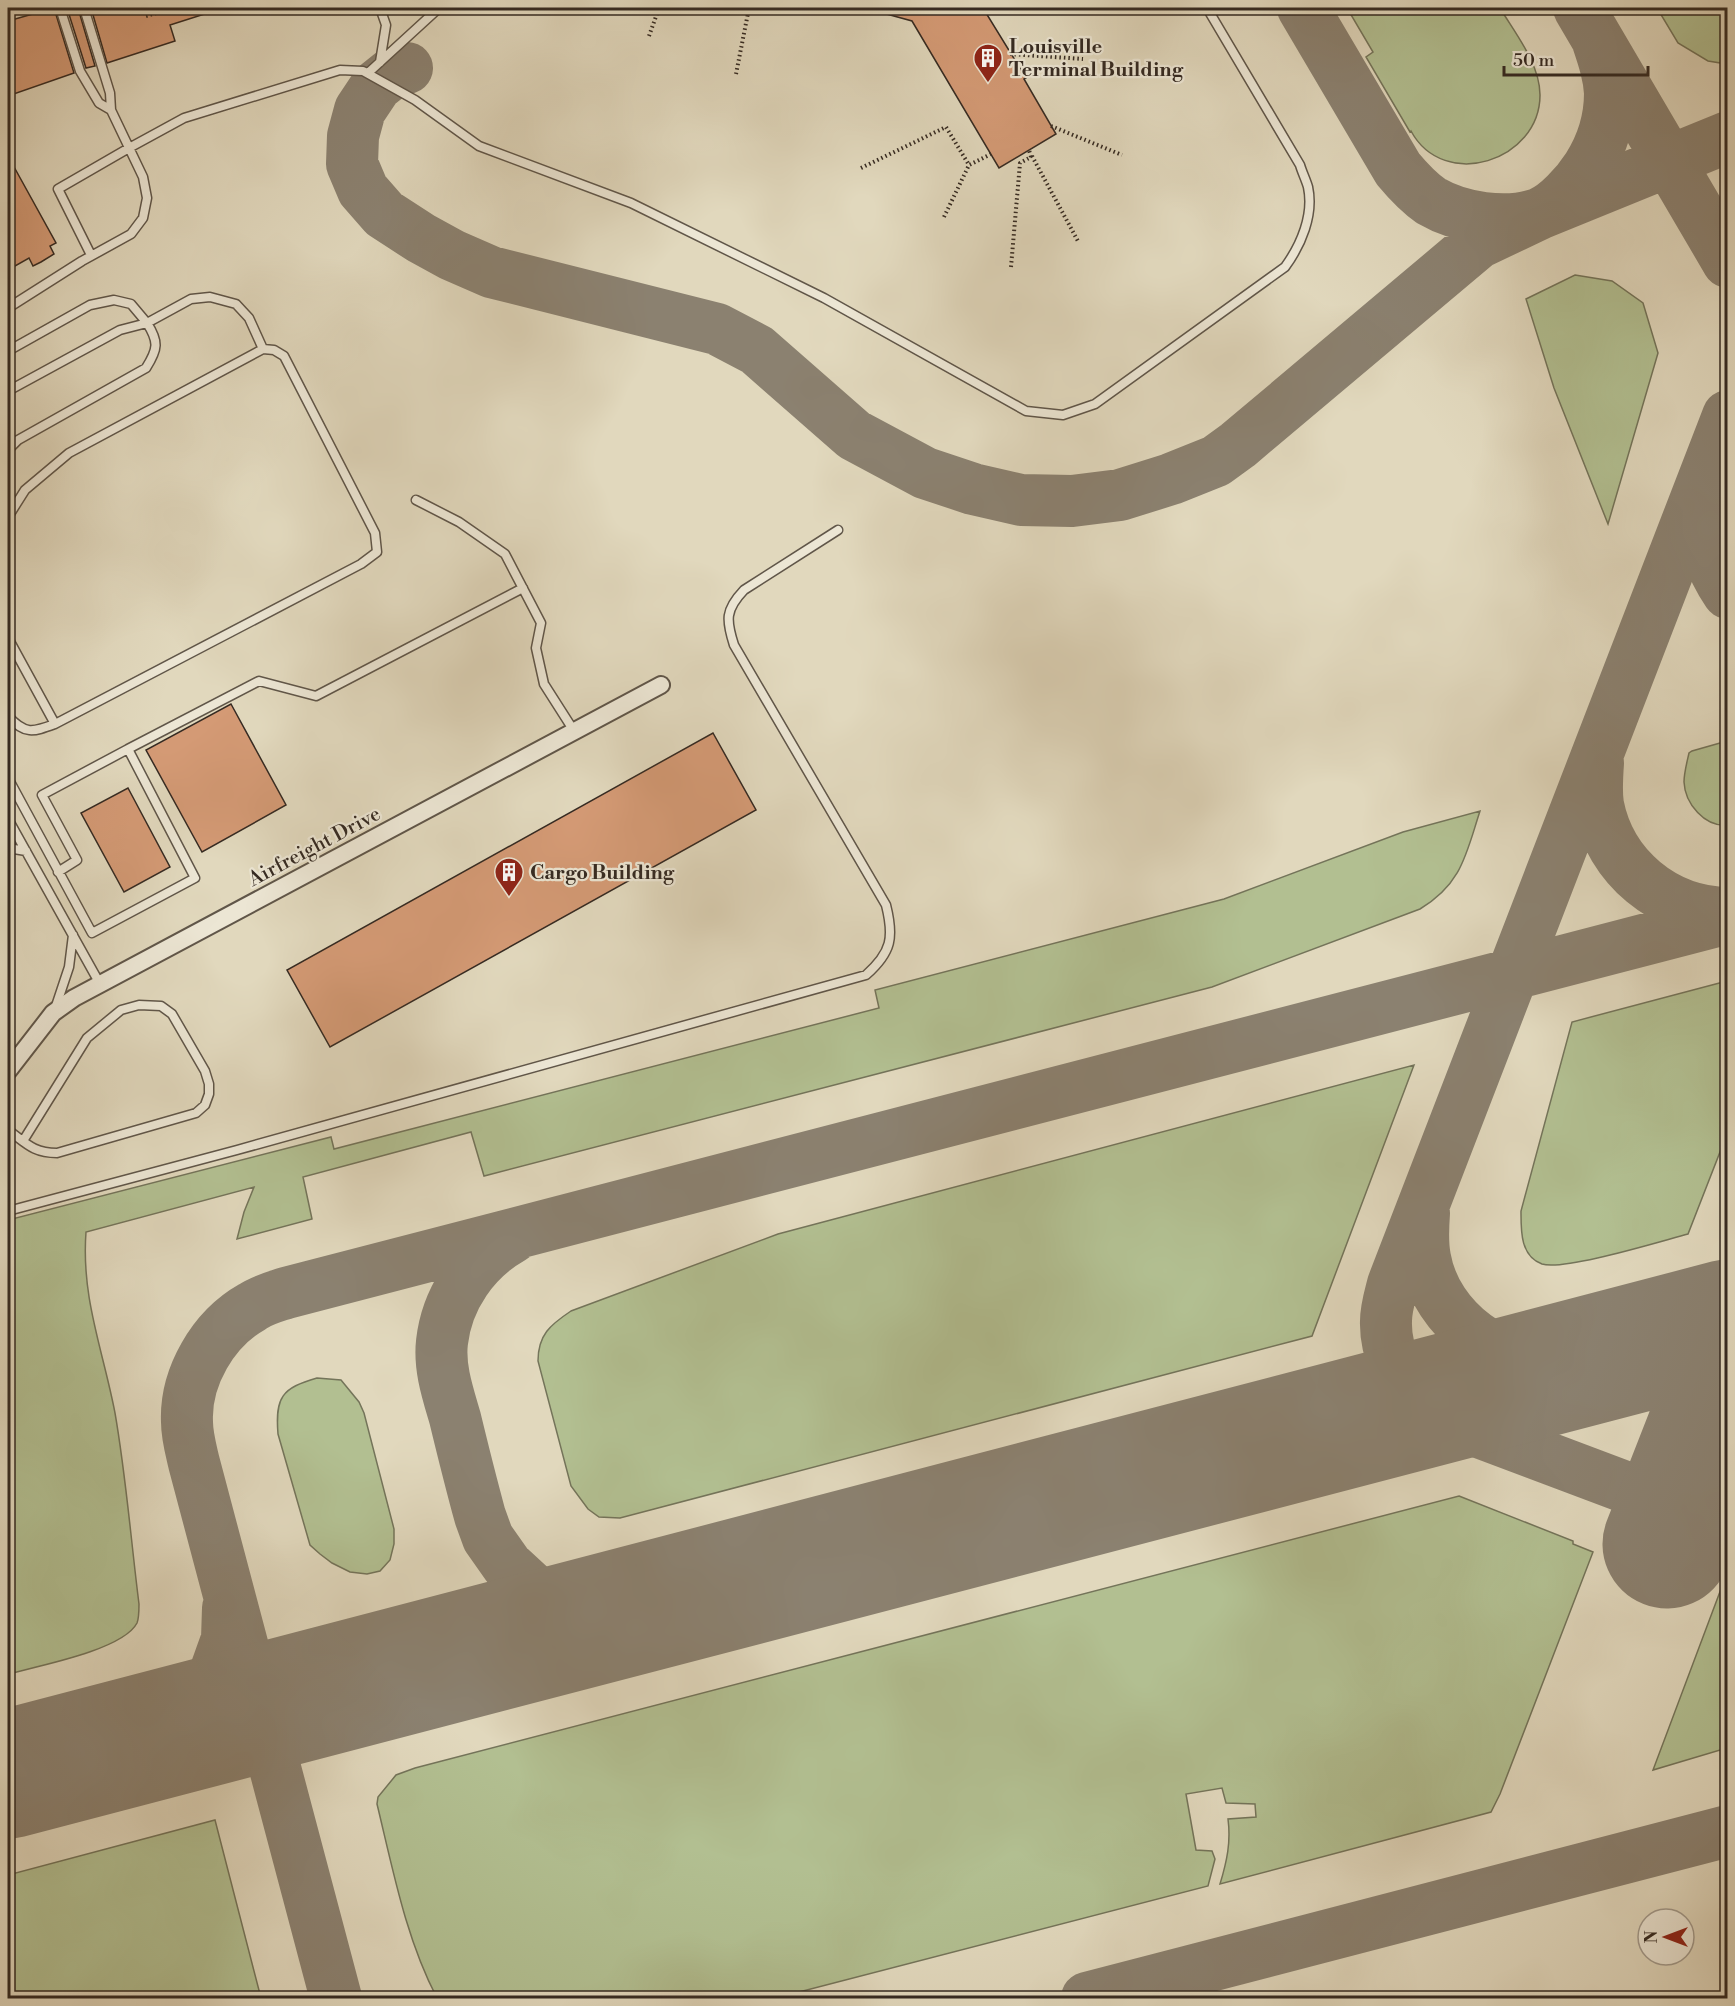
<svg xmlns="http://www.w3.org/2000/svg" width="1735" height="2006" font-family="'Libre Bodoni',serif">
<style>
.green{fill:#b2bf91;stroke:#74745a;stroke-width:1.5}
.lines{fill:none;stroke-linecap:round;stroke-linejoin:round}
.taxiway{stroke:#8b8170;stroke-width:52}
.runway{stroke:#8b8170;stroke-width:129}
.building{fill:#d49a75;stroke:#352a22;stroke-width:1.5}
.lane-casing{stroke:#605649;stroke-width:11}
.street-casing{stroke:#605649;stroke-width:20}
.path{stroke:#352a22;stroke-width:4;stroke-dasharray:1.5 3;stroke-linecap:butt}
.lane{stroke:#ece6d4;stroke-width:8}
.street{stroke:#ece6d4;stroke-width:16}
.labels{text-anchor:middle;stroke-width:4.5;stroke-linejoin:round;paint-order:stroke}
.poi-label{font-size:20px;font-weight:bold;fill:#352a22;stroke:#ece6d4;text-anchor:start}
.street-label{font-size:20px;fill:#352a22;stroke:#ece6d4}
</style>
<rect width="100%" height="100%" fill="#e1d8bd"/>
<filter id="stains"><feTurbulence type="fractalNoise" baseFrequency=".00333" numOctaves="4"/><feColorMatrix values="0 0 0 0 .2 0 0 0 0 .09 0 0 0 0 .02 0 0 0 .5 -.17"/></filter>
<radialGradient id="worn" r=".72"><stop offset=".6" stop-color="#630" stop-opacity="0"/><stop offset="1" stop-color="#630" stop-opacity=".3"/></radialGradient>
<!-- green -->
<path class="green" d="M1347 8H1500C1515 33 1540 64 1540 95 1540 161 1444 192 1411 131L1410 132 1366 57 1373 52Z
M1657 8H1727V64L1708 61 1678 43Z
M1575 275 1612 281 1643 303 1658 353 1608 524 1554 388 1526 299Z
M1727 741V825C1705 827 1685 804 1684 782 1684 773 1687 762 1689 753L1692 751Z
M1480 811C1466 854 1462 884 1420 909L1212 987 484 1176 471 1132 303 1177 312 1219 237 1239 244 1212 254 1187 86 1232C81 1298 103 1350 115 1413 126 1476 131 1541 139 1604 139 1610 139 1618 137 1623 123 1650 38 1666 8 1674V1220L331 1137 334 1149 879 1008 875 990 1224 899 1403 832Z
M1727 981V1134L1688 1234C1661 1241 1564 1271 1542 1264 1520 1256 1521 1230 1521 1211L1572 1022Z
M1414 1065 1312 1336 620 1518 599 1517 588 1509 571 1486 538 1361C538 1335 550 1325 571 1311L778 1234Z
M317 1378 341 1380 359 1402 364 1413 394 1529V1544L390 1560 380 1571 367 1574 350 1572 332 1563 320 1554 310 1545 278 1434C275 1397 282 1388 317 1378Z
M1459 1496 1573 1541V1544L1593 1552 1500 1794 1491 1812 1220 1884C1227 1861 1231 1842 1228 1819L1256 1817 1255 1804 1226 1803 1222 1788 1186 1794 1196 1850 1212 1851 1215 1859 1208 1886 776 1998H437C406 1939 393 1870 377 1804L378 1797 396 1775 415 1768Z
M1727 1573V1748L1653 1770Z
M215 1820 261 1998H8V1875Z"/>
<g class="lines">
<!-- taxiway -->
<path class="taxiway" d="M1303 8 1398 169C1408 181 1418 192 1431 201 1460 218 1506 225 1538 214 1557 207 1577 184 1588 167 1602 145 1610 119 1610 93 1609 74 1603 57 1597 39
M1579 8 1728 262
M407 68 391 74 376 86 360 110 353 136 352 164 363 190 384 214 421 238 452 255 491 272 717 329 757 350 854 435 925 473 973 489 1021 500 1072 501 1120 495 1171 479 1216 461 1238 445 1478 243 1539 214 1728 137
M1702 492C1698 529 1707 562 1728 593
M1598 763C1597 777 1596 792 1598 805 1610 867 1664 912 1728 913
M1424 1213C1423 1227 1422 1243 1425 1258 1436 1321 1502 1369 1565 1362 1580 1361 1595 1355 1609 1351 1642 1343 1674 1335 1707 1326
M513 1237C474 1259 447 1298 442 1342 439 1368 448 1394 455 1418 463 1451 471 1483 480 1516L488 1538 507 1565 533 1589 567 1605 597 1612 632 1609 811 1565
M1728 1407 1718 1436 1720 1467 1728 1491
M1681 1508 1452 1422C1442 1416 1432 1411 1423 1404 1400 1386 1385 1350 1386 1321 1386 1308 1390 1296 1393 1284L1728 416
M143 1739 166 1727 185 1714 212 1681 227 1639 228 1608
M8 1773 15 1772
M336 1998 194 1463C191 1450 187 1436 187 1422 185 1377 213 1329 252 1307 262 1300 274 1297 286 1293L1728 918
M1087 1998 1728 1831"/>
<!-- runway -->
<path class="runway" d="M1667 1544 1728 1388
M8 1774 1728 1324"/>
</g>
<!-- building -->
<path class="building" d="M54 8 74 73 8 96V38L13 36 8 21Z
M67 8H78L95 66 86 68Z
M91 8H213L214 11 170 25 175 41 107 63Z
M880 8H983L1026 78 1024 79 1056 134 999 168 912 21 879 12Z
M8 156 56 243 50 246 54 254 41 262 33 266 29 258 8 270Z
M231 704 286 805 202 852 146 750Z
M713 733 756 810 330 1047 287 970Z
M128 788 170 867 124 892 81 813Z"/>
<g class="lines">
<!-- lane casing -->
<g class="lane-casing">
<path id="lane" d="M60 8 80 71 99 103 111 110
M380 8 386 25 380 62
M368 73 439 8
M91 255 58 189 129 148 184 118 340 70 363 71 415 100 479 146 631 203 824 298 1026 411 1063 415 1095 404 1285 267C1301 245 1314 215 1308 187 1306 180 1302 172 1300 165L1207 8
M8 308 82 261 131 234 143 218 147 198 143 177 111 110 110 93 84 8
M8 351 90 305 114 300 131 304 147 323 191 299 210 297 236 304 249 318 263 349
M8 391 120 330 147 323C159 342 158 349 146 368L18 440 8 450
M416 500 459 522 505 554 541 623 536 648 544 684 574 731
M8 517 25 490 69 453 263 349 274 350 284 356 375 533 377 552 361 564 55 724 8 638
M8 716C25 735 33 732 55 724
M128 749 259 681 316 696 523 588
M8 778 92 933 195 878 128 749 42 795 77 860 58 872
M8 819 100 984
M8 848 26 851
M55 1009 69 967 73 935
M8 1130C26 1143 33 1153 57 1153L196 1113 205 1105 209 1094V1084L205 1071 172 1014 161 1006 139 1005 121 1010 87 1038 23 1141
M8 1211 237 1150 866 975C892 952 894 937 886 905L734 645C726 620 725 610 744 590L838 530"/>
</g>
<!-- street casing -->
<g class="street-casing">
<path id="street" d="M8 1071 53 1013 74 998 661 685"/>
</g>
<!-- path -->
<path class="path" d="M145 10 155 8
M985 10 987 8
M541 13 546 8
M146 16 174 8
M649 36 659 8
M1010 54 1083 59
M736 74 749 8
M1051 126 1122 155
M1032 156 1079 243
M861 168 946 127 969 165
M944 217 969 165 991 154
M1011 267 1020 163 1031 157 1029 150"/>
<!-- lane -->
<use href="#lane" class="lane"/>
<!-- street -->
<use href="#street" class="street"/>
</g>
<!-- icons -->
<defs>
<g id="building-pin" transform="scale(1.5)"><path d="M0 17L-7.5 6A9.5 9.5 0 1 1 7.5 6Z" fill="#8f2418" stroke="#ece6d4"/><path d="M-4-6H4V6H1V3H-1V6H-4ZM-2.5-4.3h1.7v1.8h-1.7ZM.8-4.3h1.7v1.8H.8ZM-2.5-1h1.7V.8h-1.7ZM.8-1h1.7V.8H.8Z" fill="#fff"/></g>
</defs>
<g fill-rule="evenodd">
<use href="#building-pin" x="988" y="58"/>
<use href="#building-pin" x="509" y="872"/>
</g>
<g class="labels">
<!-- poi labels -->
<g class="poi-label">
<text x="1009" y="53">Louisville<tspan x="1009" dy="23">Terminal Building</tspan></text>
<text x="530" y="879">Cargo Building</text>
</g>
<!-- street labels -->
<g class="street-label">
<text transform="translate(314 846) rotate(-28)" y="7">Airfreight Drive</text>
</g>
</g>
<!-- margin -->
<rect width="1735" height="2006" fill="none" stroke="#e1d8bd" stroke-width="30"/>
<rect x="9" y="9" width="1717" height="1988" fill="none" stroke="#352a22" stroke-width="3"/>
<rect x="15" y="15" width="1705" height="1976" fill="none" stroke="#352a22" stroke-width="1.5"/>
<!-- north arrow -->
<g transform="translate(1666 1937) rotate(270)"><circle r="28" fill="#ece6d4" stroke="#a39b8d" stroke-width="1.5"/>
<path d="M0-4.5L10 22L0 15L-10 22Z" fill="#8f2418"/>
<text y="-9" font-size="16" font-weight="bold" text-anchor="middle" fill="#352a22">N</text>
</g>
<!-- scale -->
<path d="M1504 66v9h144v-9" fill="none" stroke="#352a22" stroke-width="3"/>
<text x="1513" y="66" font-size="18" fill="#352a22" stroke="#ece6d4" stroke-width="4.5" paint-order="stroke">50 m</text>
<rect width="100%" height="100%" filter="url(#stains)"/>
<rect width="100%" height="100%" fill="url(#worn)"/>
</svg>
